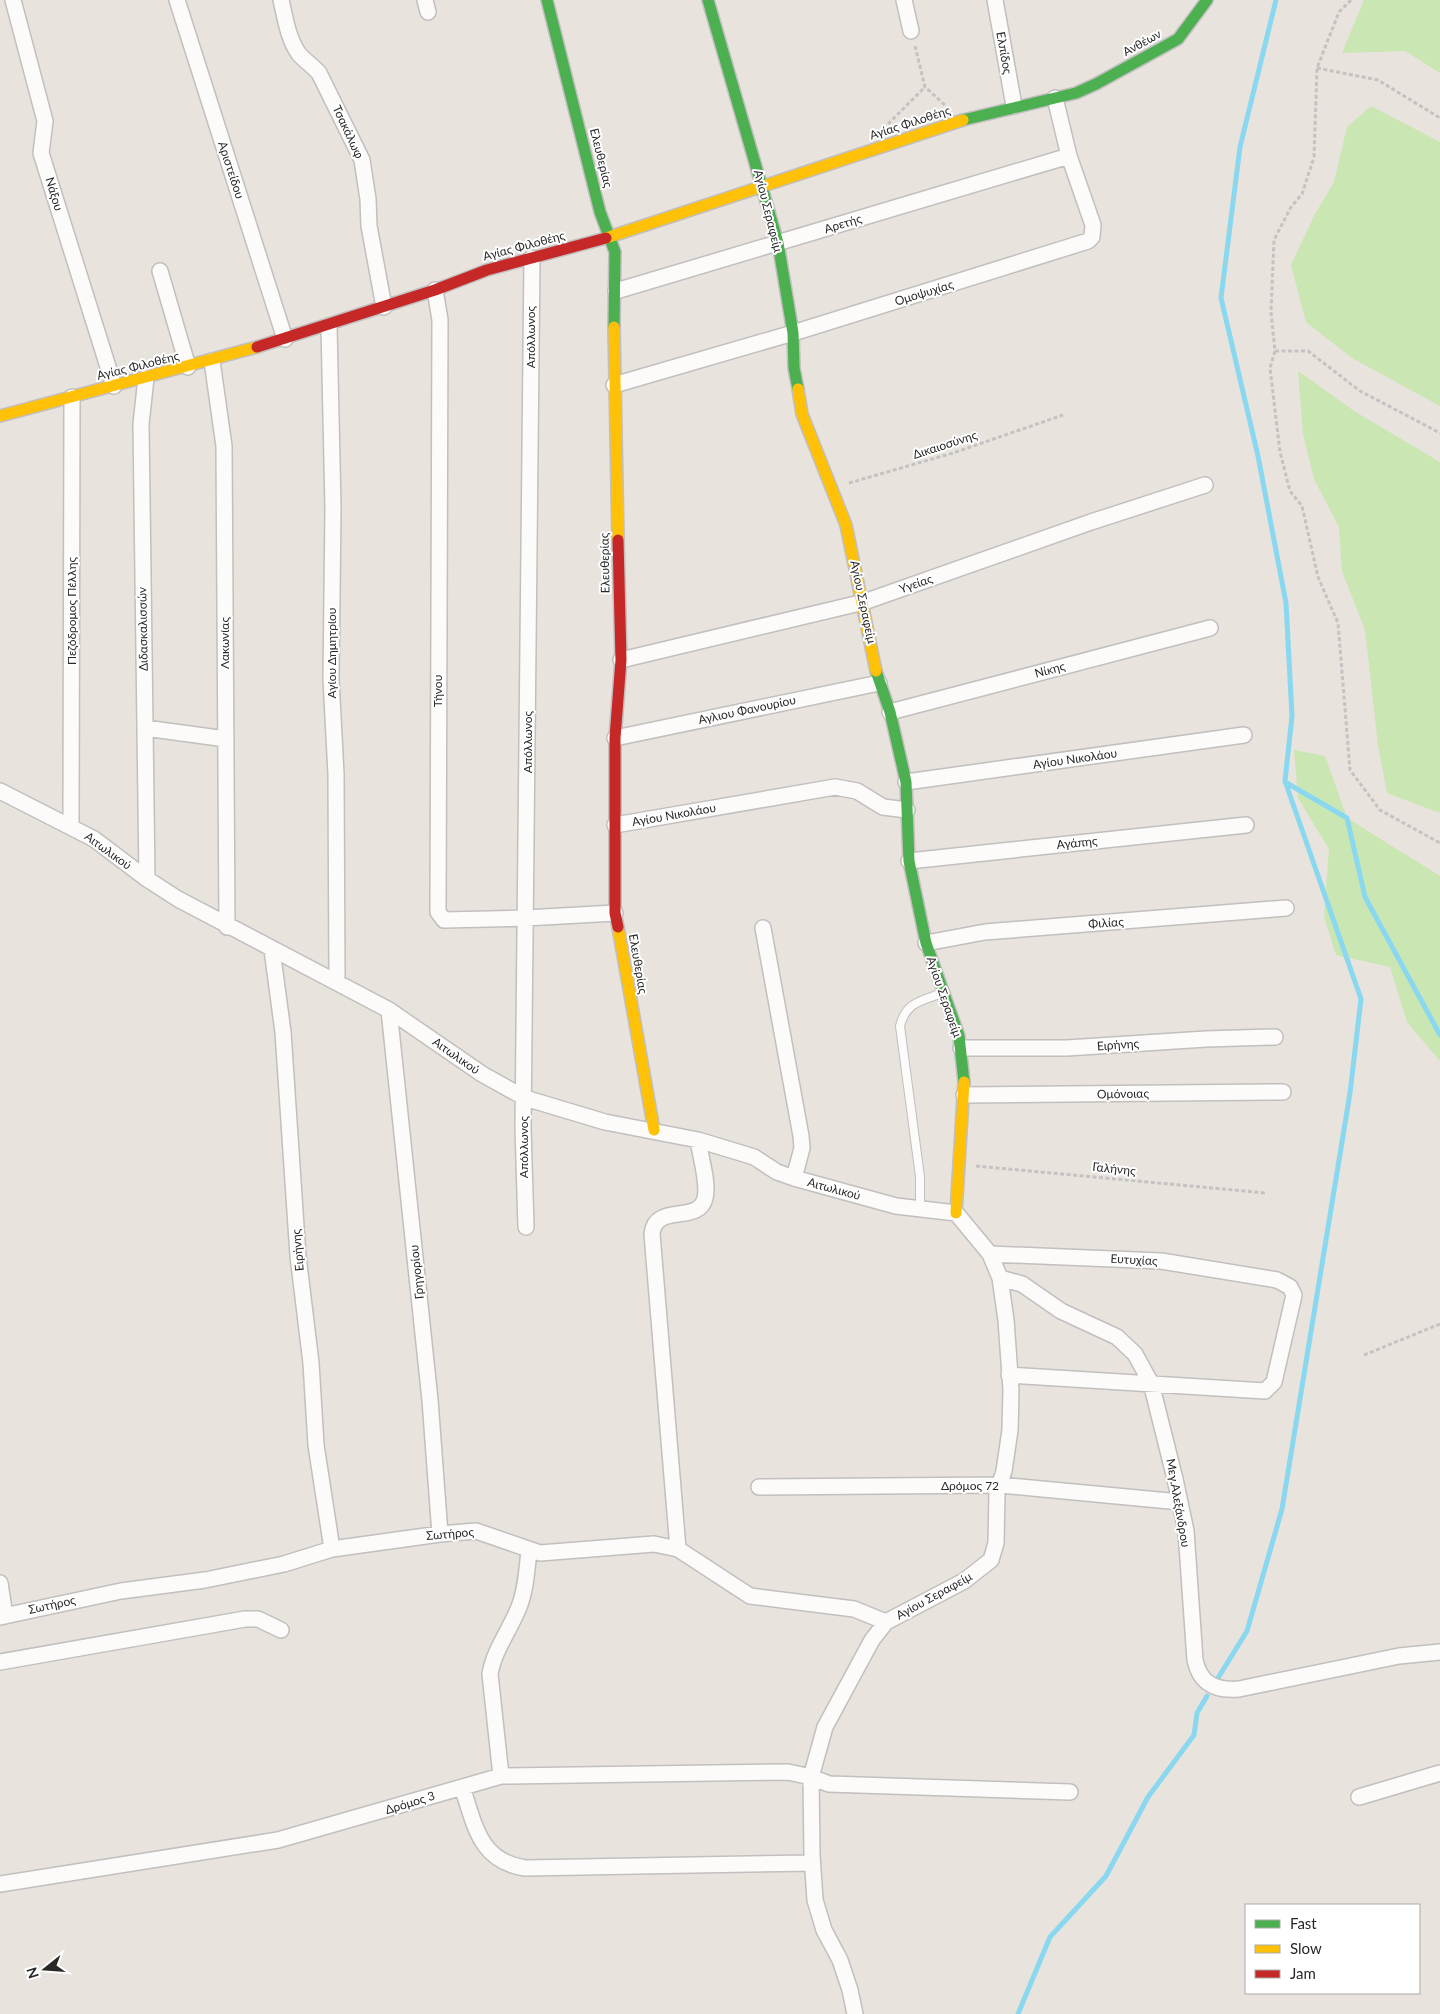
<svg xmlns="http://www.w3.org/2000/svg" width="1440" height="2014" font-family="Lato,sans-serif">
<style>
.green{fill:#c9e6b3}
.lines{fill:none;stroke-linecap:round;stroke-linejoin:round}
.stream{stroke:#8ad8f0;stroke-width:5}
.lane-casing{stroke:#c1bfbf;stroke-width:10}
.street-casing{stroke:#c1bfbf;stroke-width:18}
.fast-casing{stroke:#c1bfbf;stroke-width:14}
.slow-casing{stroke:#c1bfbf;stroke-width:14}
.jam-casing{stroke:#c1bfbf;stroke-width:14}
.path{stroke:#c4c3c3;stroke-width:3;stroke-dasharray:4 2.5;stroke-linecap:butt}
.lane{stroke:#fcfbfa;stroke-width:8}
.street{stroke:#fcfbfa;stroke-width:15}
.fast{stroke:#4caf50;stroke-width:11}
.slow{stroke:#ffc107;stroke-width:11}
.jam{stroke:#c62828;stroke-width:11}
.labels{text-anchor:middle;stroke-width:4;stroke-linejoin:round;paint-order:stroke}
.street-label{font-size:12px;fill:#282828;stroke:#fff}
</style>
<rect width="100%" height="100%" fill="#e8e3dd"/>
<!-- green -->
<path class="green" d="M1364 0H1440V73L1405 51 1342 53Z
M1371 106 1440 142V406L1352 358 1306 322 1291 265 1314 216 1334 182 1347 127Z
M1298 371 1354 411 1440 462V813L1387 793 1378 745 1365 630 1342 571 1339 527 1314 479 1303 434Z
M1294 750 1325 756 1347 818 1440 876V1061L1407 1022 1390 967 1336 955 1324 916 1329 849 1298 798Z"/>
<g class="lines">
<!-- stream -->
<path class="stream" d="M1285 782 1347 818 1365 897 1440 1035
M1218 1678 1247 1631 1282 1509 1350 1093 1361 999 1285 781 1292 716 1286 603 1258 456 1221 298 1240 147 1276 0
M1018 2014 1050 1937 1106 1876 1148 1797 1194 1735 1197 1713 1207 1696"/>
<!-- lane casing -->
<g class="lane-casing">
<path id="lane" d="M920 1210V1177L900 1026C906 1002 921 1001 942 993"/>
</g>
<!-- street casing -->
<g class="street-casing">
<path id="street" d="M13 0 45 121 41 153 114 386
M177 0 285 339
M281 0C285 17 288 39 299 54 305 61 313 66 319 73L362 160 368 199 369 226 384 307
M425 0 428 12
M904 0 911 31
M995 0 1014 106
M160 271 188 367
M435 290 440 320 438 912 444 920 526 918 615 913
M616 291 1069 156
M329 326 333 508 331 679 336 774 337 981
M212 361 224 446 227 927
M146 378 141 424 147 879
M614 385 793 333 1088 241 1092 237 1093 225 1069 156 1055 98
M621 660 864 602 1091 522 1205 485
M890 712 1210 628
M145 728 226 739
M615 738 879 683
M906 782 1244 735
M0 791 94 839 147 879 178 899 389 1010 482 1074 525 1098 605 1122 698 1140 754 1157 777 1172 794 1178 896 1206 956 1213 990 1254 1000 1278 1022 1284 1061 1311 1117 1337 1135 1354 1151 1383 1175 1479 1186 1531 1195 1660C1200 1684 1216 1691 1239 1689L1399 1656 1440 1652
M615 825 835 787 857 791 883 807 907 810
M71 826 72 397
M909 861 1246 825
M763 928 801 1136 802 1148 794 1178
M926 943 985 932 1286 908
M272 950 283 1032 298 1256 311 1363 316 1445 332 1549
M389 1010 430 1400 440 1534
M961 1048H1067L1206 1039 1275 1037
M964 1095 1283 1092
M526 1227 523 1128 532 258
M990 1254 1161 1261 1277 1280 1290 1287 1294 1295 1274 1382 1265 1391 1009 1375
M759 1487 1000 1485 1180 1502
M678 1549 652 1234C655 1202 699 1225 705 1198 709 1184 700 1155 698 1140
M0 1583 5 1616
M0 1617 121 1591 205 1580 284 1564 332 1549 440 1534 476 1531 540 1553 654 1544 678 1549 750 1596 854 1609 886 1622
M0 1662 245 1619H258L281 1630
M501 1776 490 1674C494 1650 510 1630 519 1607 526 1589 527 1569 529 1550
M462 1787C475 1825 479 1861 525 1868L812 1863
M1359 1797 1440 1773
M0 1884 278 1840 501 1776 788 1772 811 1777 829 1784 1070 1792
M855 2014 850 1990 840 1960 824 1930 815 1900 812 1855 811 1777 825 1727 872 1640 886 1622 964 1581 991 1560 996 1543 997 1492 1004 1471 1010 1430 1011 1390 1006 1320 1000 1278"/>
</g>
<!-- fast casing -->
<g class="fast-casing">
<path id="fast" d="M547 0 600 212 615 252 614 327
M708 0 778 243 793 333 794 368 798 389
M963 120 1076 93 1096 84 1178 39 1207 0
M876 671 890 712 906 782 909 861 926 943 959 1036 964 1082"/>
</g>
<!-- slow casing -->
<g class="slow-casing">
<path id="slow" d="M606 238 963 120
M614 327 618 540
M798 389 802 414 846 525 876 671
M0 416 257 347
M618 927 654 1130
M956 1213 964 1082"/>
</g>
<!-- jam casing -->
<g class="jam-casing">
<path id="jam" d="M257 347 435 290 487 270 606 238
M618 927 615 913V738L621 660 618 540"/>
</g>
<!-- path -->
<path class="path" d="M1351 0 1339 12 1317 68 1314 157 1302 194 1291 207 1274 240 1271 312 1275 351 1270 368 1280 452 1290 491 1302 506 1318 577 1338 623 1350 770 1380 810 1440 843
M915 46 925 87 946 106
M1317 68 1378 80 1440 118
M888 124 925 87
M1275 351H1308L1360 391 1440 433
M849 483 953 453 1063 415
M976 1166 1266 1193
M1364 1355 1440 1324"/>
<!-- lane -->
<use href="#lane" class="lane"/>
<!-- street -->
<use href="#street" class="street"/>
<!-- fast -->
<use href="#fast" class="fast"/>
<!-- slow -->
<use href="#slow" class="slow"/>
<!-- jam -->
<use href="#jam" class="jam"/>
</g>
<g class="labels">
<!-- street labels -->
<g class="street-label">
<text transform="translate(1142 43) rotate(-29)" y="4">Ανθέων</text>
<text transform="translate(1004 53) rotate(80)" y="4">Ελπίδος</text>
<text transform="translate(910 123) rotate(-18)" y="4">Αγίας Φιλοθέης</text>
<text transform="translate(348 132) rotate(65)" y="4">Τσακάλωφ</text>
<text transform="translate(601 158) rotate(76)" y="4">Ελευθερίας</text>
<text transform="translate(231 170) rotate(72)" y="4">Αριστείδου</text>
<text transform="translate(54 194) rotate(73)" y="4">Νάξου</text>
<text transform="translate(768 211) rotate(76)" y="4">Αγίου Σεραφείμ</text>
<text transform="translate(843 224) rotate(-17)" y="4">Αρετής</text>
<text transform="translate(524 246) rotate(-15)" y="4">Αγίας Φιλοθέης</text>
<text transform="translate(924 293) rotate(-17)" y="4">Ομοψυχίας</text>
<text transform="translate(531 337) rotate(-90)" y="4">Απόλλωνος</text>
<text transform="translate(138 366) rotate(-14)" y="4">Αγίας Φιλοθέης</text>
<text transform="translate(945 445) rotate(-18)" y="4">Δικαιοσύνης</text>
<text transform="translate(605 563) rotate(-91)" y="4">Ελευθερίας</text>
<text transform="translate(916 584) rotate(-19)" y="4">Υγείας</text>
<text transform="translate(863 602) rotate(78)" y="4">Αγίου Σεραφείμ</text>
<text transform="translate(72 611) rotate(-90)" y="4">Πεζόδρομος Πέλλης</text>
<text transform="translate(143 629) rotate(-91)" y="4">Διδασκαλισσών</text>
<text transform="translate(225 643) rotate(-90)" y="4">Λακωνίας</text>
<text transform="translate(332 653) rotate(-90)" y="4">Αγίου Δημητρίου</text>
<text transform="translate(1050 670) rotate(-15)" y="4">Νίκης</text>
<text transform="translate(438 691) rotate(-90)" y="4">Τήνου</text>
<text transform="translate(747 710) rotate(-12)" y="4">Αγλιου Φανουρίου</text>
<text transform="translate(528 742) rotate(-90)" y="4">Απόλλωνος</text>
<text transform="translate(1075 759) rotate(-8)" y="4">Αγίου Νικολάου</text>
<text transform="translate(674 815) rotate(-10)" y="4">Αγίου Νικολάου</text>
<text transform="translate(1077 843) rotate(-6)" y="4">Αγάπης</text>
<text transform="translate(108 851) rotate(36)" y="4">Αιτωλικού</text>
<text transform="translate(1106 923) rotate(-4)" y="4">Φιλίας</text>
<text transform="translate(638 964) rotate(80)" y="4">Ελευθερίας</text>
<text transform="translate(944 997) rotate(71)" y="4">Αγίου Σεραφείμ</text>
<text transform="translate(1118 1045) rotate(-4)" y="4">Ειρήνης</text>
<text transform="translate(456 1056) rotate(35)" y="4">Αιτωλικού</text>
<text transform="translate(1123 1094) rotate(-1)" y="4">Ομόνοιας</text>
<text transform="translate(524 1147) rotate(-90)" y="4">Απόλλωνος</text>
<text transform="translate(1114 1169) rotate(6)" y="4">Γαλήνης</text>
<text transform="translate(834 1189) rotate(15)" y="4">Αιτωλικού</text>
<text transform="translate(298 1250) rotate(-95)" y="4">Ειρήνης</text>
<text transform="translate(1134 1260) rotate(3)" y="4">Ευτυχίας</text>
<text transform="translate(417 1272) rotate(-96)" y="4">Γρηγορίου</text>
<text x="970" y="1490">Δρόμος 72</text>
<text transform="translate(1178 1503) rotate(80)" y="4">Μεγ.Αλεξάνδρου</text>
<text transform="translate(450 1534) rotate(-5)" y="4">Σωτήρος</text>
<text transform="translate(934 1596) rotate(-29)" y="4">Αγίου Σεραφείμ</text>
<text transform="translate(52 1605) rotate(-12)" y="4">Σωτήρος</text>
<text transform="translate(410 1803) rotate(-17)" y="4">Δρόμος 3</text>
</g>
</g>
<!-- legend -->
<rect x="1245" y="1904" width="175" height="90" fill="#ffffff" stroke="#a9a9a9"/>
<rect x="1255" y="1920" width="25" height="8" fill="#4caf50" stroke="#a9a9a9"/>
<text x="1290" y="1929" font-size="15" fill="#282828">Fast</text>
<rect x="1255" y="1945" width="25" height="8" fill="#ffc107" stroke="#a9a9a9"/>
<text x="1290" y="1954" font-size="15" fill="#282828">Slow</text>
<rect x="1255" y="1970" width="25" height="8" fill="#c62828" stroke="#a9a9a9"/>
<text x="1290" y="1979" font-size="15" fill="#282828">Jam</text>
<!-- north arrow -->
<g transform="translate(45 1969) rotate(253)" stroke="#ffffff" stroke-width="4" paint-order="stroke">
<path d="M0-4L9 19L0 12L-9 19Z" fill="#282828"/>
<text y="-8" font-size="14" font-weight="bold" text-anchor="middle" fill="#282828">N</text>
</g>
</svg>
